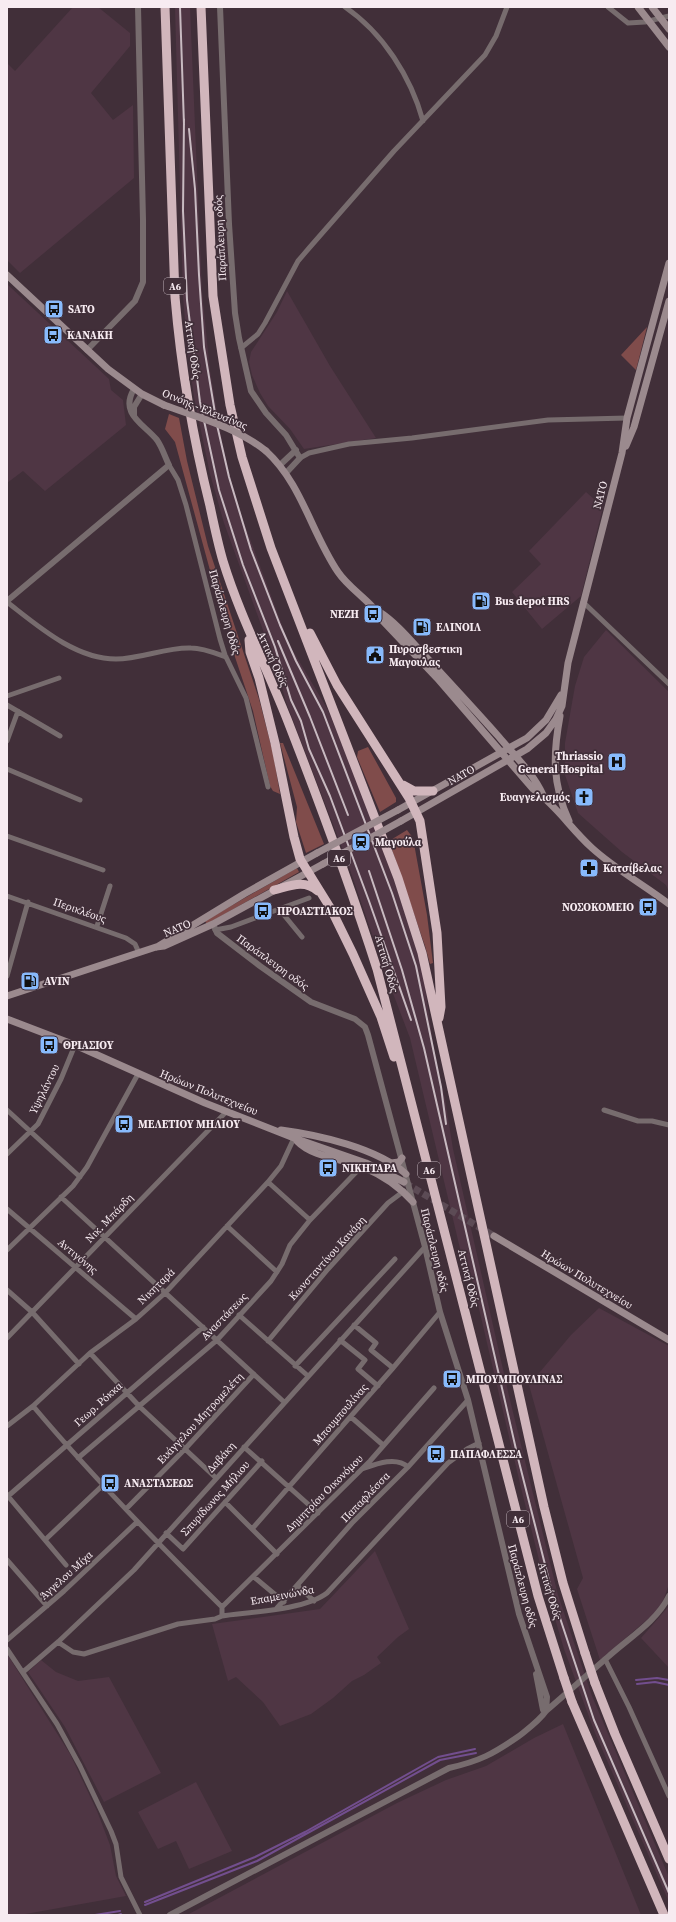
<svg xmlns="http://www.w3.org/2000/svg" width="676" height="1922" font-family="'Source Serif 4',serif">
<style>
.built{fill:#4f3644}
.green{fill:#804c4b}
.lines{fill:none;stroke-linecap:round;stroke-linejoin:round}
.stream{stroke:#724e8e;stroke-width:2}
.secondary-tunnel{stroke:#5c4b55;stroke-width:7;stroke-dasharray:7 3.5;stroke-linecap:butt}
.minor{stroke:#776c6e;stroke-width:5}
.tertiary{stroke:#776c6e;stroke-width:6}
.secondary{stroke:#9b8a8e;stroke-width:7}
.motorway{stroke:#d1b6bc;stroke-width:9}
.rail{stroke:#c8bac1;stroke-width:2}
.secondary-bridge{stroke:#9b8a8e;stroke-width:7}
.motorway-bridge{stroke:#d1b6bc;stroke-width:9}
.labels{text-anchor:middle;stroke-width:3.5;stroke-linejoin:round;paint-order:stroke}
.shield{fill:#412f39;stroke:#c0b3ba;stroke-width:1}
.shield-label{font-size:10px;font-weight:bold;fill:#f7ebf1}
.street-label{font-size:11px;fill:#f7ebf1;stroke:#412f39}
.poi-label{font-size:11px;font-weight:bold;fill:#f7ebf1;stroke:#412f39;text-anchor:start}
</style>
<rect width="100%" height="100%" fill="#412f39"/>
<!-- built -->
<path class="built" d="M73 7H98L130 33V46L91 93 113 120 133 105 134 178 20 273 7 260V63L15 71Z
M175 7H190L202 292 210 371 222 441 231 480 243 520 289 644 328 710 359 784 381 841 422 964 435 1058 445 1099 453 1149 510 1400 558 1595 592 1696 669 1877V1902L595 1733 564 1649 547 1592 521 1488 472 1279 467 1278 410 1038 386 975 347 861 286 702 276 666 224 523 210 474 194 397 188 354 183 297Z
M7 284 109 379 111 390 123 400 126 425 45 491 23 471 7 483Z
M287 291 330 366 376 438 304 449 290 429 268 406 260 393 252 375 249 362 251 352 277 312Z
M586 492 603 507 581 596 542 629 512 592 541 564 529 551Z
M606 630 669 692V892L666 885 622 852 578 813 565 775V743L575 686 584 657Z
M599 1308 669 1346V1584L663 1601 656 1612 600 1660 577 1589 583 1578 529 1385 571 1335Z
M375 1551 409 1629 398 1637 377 1657 381 1663 364 1675 352 1681 333 1698 311 1714 280 1726 263 1702 236 1677 228 1681 212 1624 320 1609Z
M669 1606V1668L641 1638Z
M7 1654 70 1754 97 1811 110 1845 116 1876 126 1896 20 1915H7Z
M41 1660 56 1672 78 1681 109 1677 161 1773 104 1802 65 1727 28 1672Z
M563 1724 641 1915H187L397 1803 446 1780 486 1766 534 1738Z
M196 1782 232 1851 189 1869 176 1841 158 1849 138 1812Z"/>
<!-- green -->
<path class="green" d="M647 327 636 370 621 355Z
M169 414 179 418 187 461 208 546 259 699 273 753 280 794 273 791 270 786 253 711 230 642 234 640 214 585 175 442 165 429Z
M280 743H283L285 748 324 844 306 853 296 822 297 807Z
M368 747 396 798V802L380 812 357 757 358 751Z
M407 830 413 838 427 915 433 963 430 964 425 946 389 841Z
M297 868 299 872 207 924 205 921Z"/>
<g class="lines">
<!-- stream -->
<path class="stream" d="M636 1680 657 1678 669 1680
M637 1684 655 1682 669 1685
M145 1902 255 1857 305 1832 438 1757 475 1749
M145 1905 257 1861 440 1760 476 1753
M95 1915 120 1911
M118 1915 121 1914"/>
<!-- secondary-tunnel -->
<path class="secondary-tunnel" d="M405 1183 494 1236"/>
<!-- minor -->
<path class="minor" d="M345 7C383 33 411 77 423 121
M608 7 628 23 645 22 669 16
M241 348 258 334 265 323 298 261 310 247 394 151 485 55 496 36 507 7
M300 458 309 453 349 444 412 438 548 420 627 418
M169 465 178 480 186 505 220 639 225 655 246 698 268 787
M7 602C38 626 75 659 116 659 141 659 166 647 191 648 203 648 215 653 226 657
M583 602 669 684
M7 696 59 678
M7 705 60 736
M7 741 18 711
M7 769 80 800
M7 836 103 870
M7 896 126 938 135 944 139 953
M279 909 302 937
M97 926 110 886
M215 930 231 927 309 898
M7 976 28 902
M7 1110 80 1177
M604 1110 638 1121H652L669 1125
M7 1154 38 1124 61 1079 75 1045
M268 1182 310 1220
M61 1197 284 1402
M7 1209 136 1319
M227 1226 277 1272
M7 1250 73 1186 87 1167 138 1074
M7 1290 32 1312 79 1364
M239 1315 308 1376
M354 1325 376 1343 371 1350 393 1368
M7 1338 226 1112
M340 1340 365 1360 358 1369 378 1386
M268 1341 328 1269 388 1203 404 1191
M90 1353 140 1407 216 1478
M295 1366 395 1259
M33 1406C92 1476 156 1542 222 1607V1616
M351 1417 383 1445
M7 1426 33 1406 90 1353 136 1319 165 1293 268 1182 281 1166 294 1138
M244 1447 318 1513
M78 1458 217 1340 271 1281 282 1264 290 1245 310 1220 362 1166
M362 1469C376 1464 396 1456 408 1467
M7 1495 66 1565
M7 1497 203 1327
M225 1502 277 1554
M126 1509 185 1449 254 1374
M252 1529 393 1368 440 1312
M166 1533 183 1549 262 1461
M45 1540 103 1485
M7 1560 47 1606
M254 1577 284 1602
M298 1586 314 1601
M222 1607 370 1461 434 1388
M277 1608 352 1523 408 1467 468 1400
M7 1640 64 1591 137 1522
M58 1642 73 1652 84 1654 178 1624 215 1619 222 1616C250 1612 305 1610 327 1593L448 1463 467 1449 479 1443
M7 1649 57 1724 80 1766 111 1831 116 1844 121 1877 140 1915
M605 1659 629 1707 669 1796
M23 1672 58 1642 134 1570 425 1247"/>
<!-- tertiary -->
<path class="tertiary" d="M220 7 229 224 235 313 239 338 251 391 266 413 286 435 300 458 286 473
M87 350 135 301 143 282V220L138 7
M134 415V407L142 394
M280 465 296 450
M7 601 169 465C165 457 162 447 157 440 144 424 119 414 134 389
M213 924 217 933 260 966 311 1002 355 1019 365 1027 368 1035 425 1247 440 1312 468 1400 519 1614 547 1697 546 1711
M536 1674 543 1710
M170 1915 449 1768C480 1761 493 1754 519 1736 529 1728 539 1721 546 1711 567 1693 588 1674 609 1656 629 1638 657 1621 669 1596"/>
<!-- secondary -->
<path class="secondary" d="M638 7 669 47
M652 7 669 29
M7 275 108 369 142 394 164 405
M626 446 634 427 669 301
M266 451C302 484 311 532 338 572 350 590 372 601 383 621L437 678 533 789C556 805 571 829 592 848 615 869 644 885 669 904
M378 611C397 623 412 642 427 658 451 684 475 710 499 737 514 755 533 773 543 795
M560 716C553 754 552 784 569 821
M398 810 527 738 546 720 561 695
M401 821 527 749 546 733 556 719 562 706 568 663 622 453 627 418 669 263
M157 947 244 894 317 853
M7 996 156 947 164 946 213 924 323 864
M7 1019 75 1045 205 1103 294 1138 366 1163 404 1182
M281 1130C319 1135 377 1148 406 1174
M297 1141C312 1157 343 1159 363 1167 382 1175 399 1186 413 1202
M391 1163 399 1162 402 1158
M494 1236 669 1340"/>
<!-- motorway -->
<path class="motorway" d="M165 7 175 297C181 368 193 438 210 506 214 525 218 544 223 561 240 616 266 666 287 719 319 801 350 885 377 969L538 1596 564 1678
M201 7 213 296 230 405 242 457 271 548 398 878 422 953 544 1507 563 1583 585 1653
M310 633 337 685 409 798 420 821 437 933 441 1007 439 1018
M249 640 250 652 259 678 275 743 294 837 300 859 331 909 353 954 381 1017 394 1057
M403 785 414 791H433
M274 890C290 886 304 879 318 891
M595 1683 615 1734 669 1859
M572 1702 664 1915"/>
<!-- rail -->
<path class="rail" d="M180 7 184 125
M184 119 183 211 187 300 200 402 219 490 243 565 275 647 291 700 301 721 309 749 330 796 369 901 411 1020
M189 129 195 189 199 275 204 347 217 425 229 477 251 550 280 625 296 661 323 712 392 893 416 966 441 1087 446 1124
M278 641 310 717 348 815
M369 871 402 970 424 1048 518 1458 554 1600 594 1720 669 1893"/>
<!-- secondary-bridge -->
<path class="secondary-bridge" d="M164 405C200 418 236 427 266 451
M317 853 398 810
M323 864 401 821"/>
<!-- motorway-bridge -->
<path class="motorway-bridge" d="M585 1653 595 1683
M564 1678 572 1702"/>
</g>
<!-- icons -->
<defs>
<g id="bus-square" transform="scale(1)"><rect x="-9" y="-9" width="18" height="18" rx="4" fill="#88bafc" stroke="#412f39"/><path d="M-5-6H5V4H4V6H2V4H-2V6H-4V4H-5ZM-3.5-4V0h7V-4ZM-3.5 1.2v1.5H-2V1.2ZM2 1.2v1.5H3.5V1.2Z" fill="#111"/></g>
<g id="fuel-square" transform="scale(1)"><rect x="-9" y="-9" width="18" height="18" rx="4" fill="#88bafc" stroke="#412f39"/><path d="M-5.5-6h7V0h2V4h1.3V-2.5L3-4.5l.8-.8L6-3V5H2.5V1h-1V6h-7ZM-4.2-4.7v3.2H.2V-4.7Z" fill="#111"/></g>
<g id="civic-square" transform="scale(1)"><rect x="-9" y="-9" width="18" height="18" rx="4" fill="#88bafc" stroke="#412f39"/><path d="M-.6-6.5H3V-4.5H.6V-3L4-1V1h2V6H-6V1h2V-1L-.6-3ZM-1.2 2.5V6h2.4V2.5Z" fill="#111"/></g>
<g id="hospital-square" transform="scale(1)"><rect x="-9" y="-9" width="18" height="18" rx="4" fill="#88bafc" stroke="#412f39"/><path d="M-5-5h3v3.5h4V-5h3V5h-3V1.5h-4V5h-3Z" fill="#111"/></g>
<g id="church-square" transform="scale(1)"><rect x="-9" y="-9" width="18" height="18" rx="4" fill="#88bafc" stroke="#412f39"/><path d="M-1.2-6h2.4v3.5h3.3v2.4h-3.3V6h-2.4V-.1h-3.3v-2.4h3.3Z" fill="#111"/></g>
<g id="station-square" transform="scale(1)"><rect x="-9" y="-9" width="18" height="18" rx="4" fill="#88bafc" stroke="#412f39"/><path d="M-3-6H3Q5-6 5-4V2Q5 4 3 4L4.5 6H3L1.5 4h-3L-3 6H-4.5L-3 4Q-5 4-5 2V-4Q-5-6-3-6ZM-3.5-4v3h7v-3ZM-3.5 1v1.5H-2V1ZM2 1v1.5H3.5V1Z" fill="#111"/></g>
<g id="pharmacy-square" transform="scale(1)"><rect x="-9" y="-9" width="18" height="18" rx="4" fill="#88bafc" stroke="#412f39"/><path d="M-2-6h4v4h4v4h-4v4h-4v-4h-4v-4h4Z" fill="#111"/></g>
</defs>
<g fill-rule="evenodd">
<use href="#bus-square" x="54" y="309"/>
<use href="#bus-square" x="53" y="335"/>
<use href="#fuel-square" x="481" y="601"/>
<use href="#bus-square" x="373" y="614"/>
<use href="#fuel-square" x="422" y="627"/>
<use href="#civic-square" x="375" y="655"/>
<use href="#hospital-square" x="617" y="762"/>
<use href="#church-square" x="584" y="797"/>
<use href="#station-square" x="361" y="842"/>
<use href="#pharmacy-square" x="589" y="868"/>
<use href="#bus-square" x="648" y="907"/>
<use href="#bus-square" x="263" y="911"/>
<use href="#fuel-square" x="30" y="981"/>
<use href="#bus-square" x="49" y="1045"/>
<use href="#bus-square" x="124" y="1124"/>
<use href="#bus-square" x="328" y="1168"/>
<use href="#bus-square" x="452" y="1379"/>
<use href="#bus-square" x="436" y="1454"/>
<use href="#bus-square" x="110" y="1483"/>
</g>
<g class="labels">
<!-- shield labels -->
<g class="shield">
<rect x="164" y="278" width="22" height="16" rx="3"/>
<rect x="328" y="850" width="22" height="16" rx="3"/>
<rect x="418" y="1162" width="22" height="16" rx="3"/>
<rect x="507" y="1511" width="22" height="16" rx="3"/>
</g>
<g class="shield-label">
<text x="175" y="290">Α6</text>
<text x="339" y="862">Α6</text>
<text x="429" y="1174">Α6</text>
<text x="518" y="1523">Α6</text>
</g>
<!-- street labels -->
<g class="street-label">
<text transform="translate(220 238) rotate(-93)" y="4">Παράπλευρη οδός</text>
<text transform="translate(193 350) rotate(82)" y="4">Αττική Οδός</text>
<text transform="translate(205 409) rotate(22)" y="4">Οινόης - Ελευσίνας</text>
<text transform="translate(600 495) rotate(-75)" y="4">ΝΑΤΟ</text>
<text transform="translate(225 612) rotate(74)" y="4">Παράπλευρη Οδός</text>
<text transform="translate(273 659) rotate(66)" y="4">Αττική Οδός</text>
<text transform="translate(461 775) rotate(-29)" y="4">ΝΑΤΟ</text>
<text transform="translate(80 910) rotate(19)" y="4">Περικλέους</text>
<text transform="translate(177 928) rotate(-23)" y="4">ΝΑΤΟ</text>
<text transform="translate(273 962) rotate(36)" y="4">Παράπλευρη οδός</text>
<text transform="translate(387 964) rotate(74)" y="4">Αττική Οδός</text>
<text transform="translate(44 1089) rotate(-64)" y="4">Υψηλάντου</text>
<text transform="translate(209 1092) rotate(22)" y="4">Ηρώων Πολυτεχνείου</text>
<text transform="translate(109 1218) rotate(-46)" y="4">Νικ. Μπάρδη</text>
<text transform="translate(435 1250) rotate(76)" y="4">Παράπλευρη οδός</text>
<text transform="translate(78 1256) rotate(40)" y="4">Αντιγόνης</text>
<text transform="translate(327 1258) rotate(-48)" y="4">Κωνσταντίνου Κανάρη</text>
<text transform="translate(469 1278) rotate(76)" y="4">Αττική Οδός</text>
<text transform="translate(587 1279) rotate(31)" y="4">Ηρώων Πολυτεχνείου</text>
<text transform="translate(156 1286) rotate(-44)" y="4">Νικηταρά</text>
<text transform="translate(224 1316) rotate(-46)" y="4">Αναστάσεως</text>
<text transform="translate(98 1404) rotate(-42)" y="4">Γεωρ. Ρόκκα</text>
<text transform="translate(340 1414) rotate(-49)" y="4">Μπουμπουλίνας</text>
<text transform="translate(200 1418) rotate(-47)" y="4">Ευάγγελου Μητρομελέτη</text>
<text transform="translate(221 1457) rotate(-48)" y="4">Δαβάκη</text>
<text transform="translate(324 1493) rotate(-45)" y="4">Δημητρίου Οικονόμου</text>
<text transform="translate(365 1497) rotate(-46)" y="4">Παπαφλέσσα</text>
<text transform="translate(215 1498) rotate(-48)" y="4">Σπυρίδωνος Μήλιου</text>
<text transform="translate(66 1575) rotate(-42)" y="4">Άγγελου Μίχα</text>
<text transform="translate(523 1586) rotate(75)" y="4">Παράπλευρη οδός</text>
<text transform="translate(550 1591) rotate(74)" y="4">Αττική Οδός</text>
<text transform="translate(282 1595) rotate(-11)" y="4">Επαμεινώνδα</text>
</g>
<!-- poi labels -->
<g class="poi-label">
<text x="68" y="313">SATO</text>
<text x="67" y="339">ΚΑΝΑΚΗ</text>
<text x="495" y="605">Bus depot HRS</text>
<text x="359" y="618" text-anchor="end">ΝΕΖΗ</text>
<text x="436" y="631">ΕΛΙΝΟΙΛ</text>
<text x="389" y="653">Πυροσβεστικη<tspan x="389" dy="13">Μαγουλας</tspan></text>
<text x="603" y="760" text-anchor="end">Thriassio<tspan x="603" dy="13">General Hospital</tspan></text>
<text x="570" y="801" text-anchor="end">Ευαγγελισμός</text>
<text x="375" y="846">Μαγούλα</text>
<text x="603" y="872">Κατσίβελας</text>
<text x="634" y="911" text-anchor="end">ΝΟΣΟΚΟΜΕΙΟ</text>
<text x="277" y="915">ΠΡΟΑΣΤΙΑΚΟΣ</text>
<text x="44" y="985">AVIN</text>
<text x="63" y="1049">ΘΡΙΑΣΙΟΥ</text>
<text x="138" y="1128">ΜΕΛΕΤΙΟΥ ΜΗΛΙΟΥ</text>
<text x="342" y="1172">ΝΙΚΗΤΑΡΑ</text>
<text x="466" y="1383">ΜΠΟΥΜΠΟΥΛΙΝΑΣ</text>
<text x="450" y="1458">ΠΑΠΑΦΛΕΣΣΑ</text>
<text x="124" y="1487">ΑΝΑΣΤΑΣΕΩΣ</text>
</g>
</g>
<!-- border -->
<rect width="676" height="1922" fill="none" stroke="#f7ebf1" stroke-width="16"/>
</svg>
